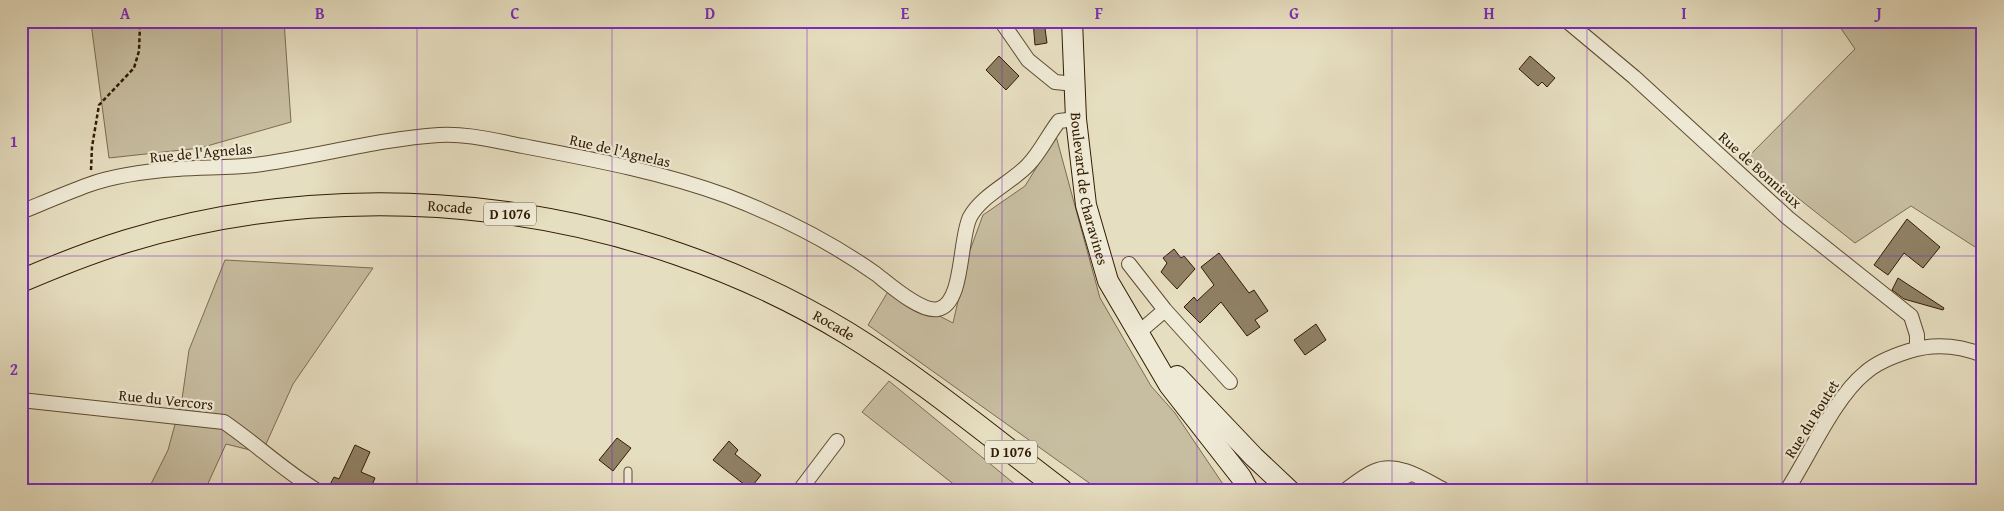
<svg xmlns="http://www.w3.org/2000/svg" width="2004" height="511" font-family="'Gentium Book Plus',serif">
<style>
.green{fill:#c7bda0;stroke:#7c6c51}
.building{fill:#908165;stroke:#321c02}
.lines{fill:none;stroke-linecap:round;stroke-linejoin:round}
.service-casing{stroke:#5f4c32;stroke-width:9}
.minor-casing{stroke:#5f4c32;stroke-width:16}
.secondary-casing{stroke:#321c02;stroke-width:22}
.primary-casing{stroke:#321c02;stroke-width:24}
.path{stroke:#321c02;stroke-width:2.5;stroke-dasharray:4 2.5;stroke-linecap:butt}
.service{stroke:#efead6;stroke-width:7}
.minor{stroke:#efead6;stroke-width:14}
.secondary{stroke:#efead6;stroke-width:20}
.primary{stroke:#e6dec0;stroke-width:22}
.grid{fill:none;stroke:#7b2cbf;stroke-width:1;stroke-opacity:0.55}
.labels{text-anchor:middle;stroke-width:4.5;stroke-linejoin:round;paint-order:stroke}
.shield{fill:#efead6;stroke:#6b5a42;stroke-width:1}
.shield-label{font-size:14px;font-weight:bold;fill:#321c02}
.street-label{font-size:15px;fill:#321c02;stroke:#efead6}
.neatline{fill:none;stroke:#7b2cbf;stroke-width:2}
.grid-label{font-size:16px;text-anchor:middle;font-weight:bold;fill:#7b2cbf}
</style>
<rect width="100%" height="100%" fill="#e6dec0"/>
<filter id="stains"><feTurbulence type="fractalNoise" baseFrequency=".004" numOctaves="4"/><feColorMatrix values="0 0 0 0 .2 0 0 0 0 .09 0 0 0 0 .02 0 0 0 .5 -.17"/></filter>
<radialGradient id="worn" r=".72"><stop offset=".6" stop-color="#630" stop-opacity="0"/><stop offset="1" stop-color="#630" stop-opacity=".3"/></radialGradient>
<!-- green -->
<path class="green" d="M21 21H284L291 122 200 148 109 158 91 23Z
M1836 21H1983V252L1911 206 1855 243 1747 158 1855 49Z
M1056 136 1100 298 1151 386 1175 413 1227 490H1099L868 325 889 290 953 323 969 253 983 215 1025 186Z
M225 260 373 268 293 384 262 453 226 444 205 490H148L168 450 182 399 189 350Z
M889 381 1022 490H961L862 412Z"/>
<!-- building -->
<path class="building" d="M1033 21H1044L1047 43 1035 45Z
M999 56 1019 76 1006 90 986 70Z
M1530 56 1555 78 1547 87 1542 82 1538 86 1519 69Z
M1907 219 1940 247 1923 268 1904 253 1888 275 1874 265Z
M1174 249 1181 258 1184 256 1195 269 1177 289 1161 272 1167 263 1163 258Z
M1219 253 1249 293 1254 290 1268 311 1255 320 1260 327 1247 336 1221 302 1200 323 1184 307 1194 297 1197 301 1214 285 1201 267Z
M1898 278 1944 308 1943 310 1904 299 1892 290Z
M1316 324 1326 340 1305 355 1294 340Z
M617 438 631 448 613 471 599 460Z
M729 441 738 450 735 454 761 475 750 489 713 460Z
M355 445 370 452 361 472 375 478 370 490H327L334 477 339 479Z"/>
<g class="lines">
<!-- service casing -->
<g class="service-casing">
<path id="service" d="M628 490V471"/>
</g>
<!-- minor casing -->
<g class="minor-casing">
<path id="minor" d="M1001 21 1028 60 1055 82 1075 84
M1567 21 1634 77 1788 218 1911 316 1917 335V348
M21 212C43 203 66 193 88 185 115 175 149 171 177 169 203 167 229 168 255 165 317 157 377 139 439 135 466 133 496 141 523 146 591 159 662 172 727 196 779 216 831 242 876 274 889 284 921 313 938 309 964 304 959 239 970 217 982 195 1011 183 1028 165 1040 153 1048 135 1059 121L1076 119
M1129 264 1165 310 1230 382
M1138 333 1165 310
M21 400 224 422C255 443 283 470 316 490
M800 490 837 441
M1346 490C1355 483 1365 475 1375 471 1397 461 1425 480 1444 490
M1367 490C1379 479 1391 476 1407 476
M1787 490C1809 456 1835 397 1865 373 1877 362 1893 356 1909 351 1934 343 1958 345 1983 355"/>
</g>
<!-- secondary casing -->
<g class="secondary-casing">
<g id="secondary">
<path id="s1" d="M1072 21 1076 119 1086 205 1108 281 1169 385 1241 477 1248 490"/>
<path d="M1177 376 1254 457 1289 490"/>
</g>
</g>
<!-- primary casing -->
<g class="primary-casing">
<g id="primary">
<path id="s2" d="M21 281C56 266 91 252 127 241 364 169 635 204 847 333 922 379 991 437 1061 490"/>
</g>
</g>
<!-- path -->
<path class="path" d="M91 170 92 147 99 105 134 68 139 51 140 24 137 21"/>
<!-- service -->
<use href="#service" class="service"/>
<!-- minor -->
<use href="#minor" class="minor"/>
<!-- secondary -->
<use href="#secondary" class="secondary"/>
<!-- primary -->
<use href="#primary" class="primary"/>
</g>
<!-- grid -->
<path class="grid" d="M222 21V490M417 21V490M612 21V490M807 21V490M1002 21V490M1197 21V490M1392 21V490M1587 21V490M1782 21V490M21 256H1983"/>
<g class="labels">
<!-- shield labels -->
<g class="shield">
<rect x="484" y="202.5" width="52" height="23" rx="4"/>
<rect x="985" y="440.5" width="52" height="23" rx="4"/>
</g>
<g class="shield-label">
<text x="510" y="219">D 1076</text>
<text x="1011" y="457">D 1076</text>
</g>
<!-- street labels -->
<g class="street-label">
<text transform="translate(620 151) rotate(13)" y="5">Rue de l'Agnelas</text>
<text transform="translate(201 153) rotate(-5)" y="5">Rue de l'Agnelas</text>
<text transform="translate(1760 170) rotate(42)" y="5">Rue de Bonnieux</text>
<text dy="5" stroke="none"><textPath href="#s1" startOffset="169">Boulevard de Charavines</textPath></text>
<text dy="5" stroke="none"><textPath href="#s2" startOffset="440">Rocade</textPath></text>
<text dy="5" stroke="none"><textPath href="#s2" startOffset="845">Rocade</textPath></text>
<text transform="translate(166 400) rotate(6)" y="5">Rue du Vercors</text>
<text transform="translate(1812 419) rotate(-58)" y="5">Rue du Boutet</text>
</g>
</g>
<!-- margin -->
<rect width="2004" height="511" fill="none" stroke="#e6dec0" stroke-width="55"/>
<rect x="28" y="28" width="1948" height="456" class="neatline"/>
<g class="grid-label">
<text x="125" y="19">A</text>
<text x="320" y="19">B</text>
<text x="515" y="19">C</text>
<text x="710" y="19">D</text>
<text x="905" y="19">E</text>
<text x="1099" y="19">F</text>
<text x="1294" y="19">G</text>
<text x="1489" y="19">H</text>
<text x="1684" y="19">I</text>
<text x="1879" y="19">J</text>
<text x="14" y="147">1</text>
<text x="14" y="375">2</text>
</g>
<rect width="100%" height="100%" filter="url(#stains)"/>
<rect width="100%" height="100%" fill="url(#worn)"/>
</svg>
